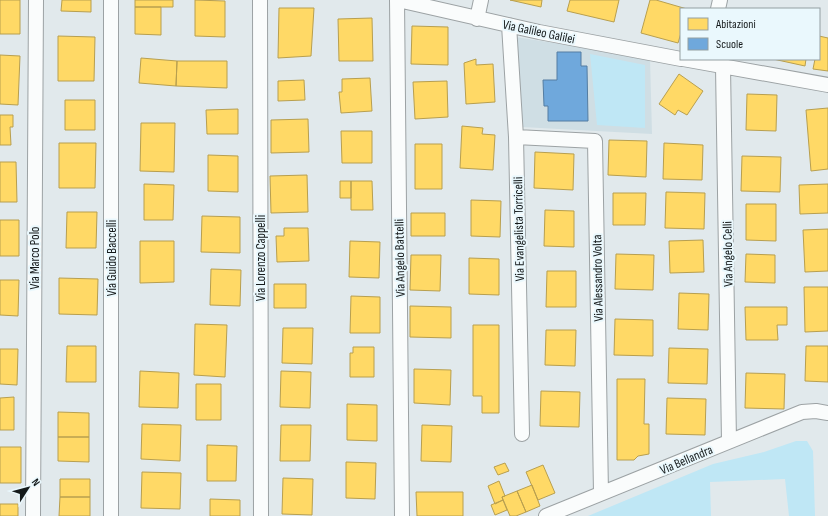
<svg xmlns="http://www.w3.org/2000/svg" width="828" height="516" font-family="'Sofia Sans Condensed',sans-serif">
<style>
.built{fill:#cfdee4}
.green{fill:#bfe7f5}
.homes{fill:#ffd966;stroke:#b89f4f}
.schools{fill:#6fa8dc;stroke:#547da2}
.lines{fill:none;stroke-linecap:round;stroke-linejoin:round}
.street-casing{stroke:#9ca2a4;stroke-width:16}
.street{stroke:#fafcfc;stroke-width:14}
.labels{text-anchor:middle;stroke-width:4;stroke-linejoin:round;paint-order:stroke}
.street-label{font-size:13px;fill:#14191a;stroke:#eaf8fd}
</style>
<rect width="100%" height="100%" fill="#e1e9ec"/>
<!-- built -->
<path class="built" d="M516 37 650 58 652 134 522 127Z"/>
<!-- green -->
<path class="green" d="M590 54 645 65V128L597 125Z
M796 441H807L813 451 815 516H789L785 479 710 482 711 516H588L713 464 764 452Z"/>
<!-- homes -->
<path class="homes" d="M0 0H20V34H0Z
M62 0H91V12L61 11Z
M135 0H173V7H135Z
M195 0 225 1V37L195 36Z
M510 0H542L541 7Z
M570 0H619L614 22 567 11Z
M650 0H656L687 9H681V33L678 43 641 33Z
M135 7H161V35L135 34Z
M279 8H314L311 56 278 58Z
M372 18 373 61H339L338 19Z
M412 26 448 27V65L411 64Z
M58 36 95 37 94 81H58Z
M819 36 828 38V71L813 69 815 59H819Z
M0 55 20 56 18 105 0 104Z
M141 58 177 61 176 86 139 83Z
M476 59V65L493 64 495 102 466 104 464 63Z
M773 59H806L805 66Z
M177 61H227V88L176 86Z
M679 74 703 91 687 115 678 110 675 115 659 104Z
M370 78 372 111 341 113 339 92H342V79Z
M304 80 305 100 278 101V81Z
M447 81 448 117 415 119 413 82Z
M747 94 777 95 776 131 746 130Z
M65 100H95V130H65Z
M828 108V169L811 171 806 110Z
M238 109V134H207L206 110Z
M0 115H13V127H10L11 145H0Z
M308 119 309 152 271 153V120Z
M141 123H175L174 172 140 171Z
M462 126 483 128 482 134 495 135 493 170 460 168Z
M341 131H372V163H342Z
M609 140 647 141 646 177 608 175Z
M59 143H96L95 188H59Z
M664 143 703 145 702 180 663 179Z
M415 144H442V189H415Z
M535 152 574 154 573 190 534 188Z
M208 155 238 156V192L208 191Z
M742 156 781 157 780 192 741 191Z
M0 162H16L17 202H0Z
M307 175 308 212 271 213 270 176Z
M340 181H351V198H340Z
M351 181H372L373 210H351Z
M144 184 174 185 173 220H144Z
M828 184V213L800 214 799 185Z
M666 192 705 193 704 229 665 228Z
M613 193H646L645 225H613Z
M471 200 501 201 500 237 471 236Z
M746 204H776V241L746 240Z
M545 210 574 211V247L544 246Z
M67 212H97L96 248H66Z
M411 213H445V236H411Z
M202 216 240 217V253L201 252Z
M0 220H19V256H0Z
M284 228H308L309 261 277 262 276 236H284Z
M828 229V271L805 272 803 230Z
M703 240 704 272 670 273 669 241Z
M140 241H174V282L140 283Z
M350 241 380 242 379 278 349 277Z
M616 254 654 255 653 290 615 289Z
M746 254 775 255V283L745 282Z
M411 255H441L440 291 410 290Z
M469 258 499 259V295L469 294Z
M211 269 241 270 240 306 210 305Z
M547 271H576V307H546Z
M59 278 98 279 97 315 59 314Z
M0 280H19L18 316 0 315Z
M274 284H306V308H274Z
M804 287H828V331L805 332Z
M679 293 709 294 708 330 678 329Z
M351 296 380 297V333H350Z
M410 306 451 307V338L410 337Z
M745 307H787V325H777L778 340H746Z
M615 319 653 320V356L614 355Z
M195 324 227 325 225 377 194 375Z
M473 325H499V413H482V396H473Z
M283 328H313L312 364 282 363Z
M546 330H576L575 366 545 365Z
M67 346H96V382H66Z
M806 346H828V382L805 381Z
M353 347H374V377H350V353H353Z
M669 348 708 349 707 384 668 383Z
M0 349H18L17 385 0 384Z
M414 369 451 370 450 405 414 403Z
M140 371 179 373 178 408 139 407Z
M281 371 311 372 310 408 280 407Z
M746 373 785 374 784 409 745 408Z
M617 379H645L644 424H649V454L638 456 634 460H617Z
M196 384H221V420H196Z
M541 391 580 392 579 427 540 426Z
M14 397V430H0V398Z
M667 398 706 399 705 435 666 434Z
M347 404 377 405V441L347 440Z
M58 412 89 413V437H58Z
M142 424 181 425 180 461 141 459Z
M281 425H311L310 461H280Z
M422 425 452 426 451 462 421 461Z
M58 437H89V462L58 461Z
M207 445 237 446 236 481H207Z
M0 447H21V483H0Z
M346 462 376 463 375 499 346 498Z
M505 463 509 471 498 475 494 467Z
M543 465 555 493 538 500 526 472Z
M142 472 181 473 180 509 141 508Z
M283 478 313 479 312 515 282 514Z
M60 479H90V497H60Z
M499 481 505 496 502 497 503 500 495 504 488 486Z
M532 485 540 506 526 512 517 491Z
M517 491 526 512 516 516H510L502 497Z
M416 492H463V516H417Z
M60 497H90V516H59Z
M210 499 240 500V516H210Z
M503 500 507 510 495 515 491 505Z
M0 504H18V516H0Z"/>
<!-- schools -->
<path class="schools" d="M557 52H581V66H587L588 121H548V106H544L543 80H557Z"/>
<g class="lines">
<!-- street casing -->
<g class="street-casing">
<path id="street" d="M111 0V516
M260 0 261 516
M397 0 402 516
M398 0 539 32 681 59
M718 9 720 0
M477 19 481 0
M509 25 516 137 522 434
M683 59 828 85
M723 67 729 441
M516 137 595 141 601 493
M33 516 36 0
M546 516 802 412 816 411 828 413"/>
</g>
<!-- street -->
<use href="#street" class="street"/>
</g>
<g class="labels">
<!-- street labels -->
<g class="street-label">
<text transform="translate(539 31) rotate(12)" y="5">Via Galileo Galilei</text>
<text transform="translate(518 229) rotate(-91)" y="5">Via Evangelista Torricelli</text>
<text transform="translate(727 254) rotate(-91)" y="5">Via Angelo Celli</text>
<text transform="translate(34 258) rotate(-90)" y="5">Via Marco Polo</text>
<text transform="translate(111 258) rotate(-90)" y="5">Via Guido Baccelli</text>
<text transform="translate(260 258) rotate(-90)" y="5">Via Lorenzo Cappelli</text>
<text transform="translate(399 258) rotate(-91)" y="5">Via Angelo Battelli</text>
<text transform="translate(597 278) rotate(-91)" y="5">Via Alessandro Volta</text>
<text transform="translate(686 459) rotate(-23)" y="5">Via Bellandra</text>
</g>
</g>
<!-- legend -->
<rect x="680" y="8" width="140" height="52" fill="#eaf8fd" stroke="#949fa2"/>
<rect x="688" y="18" width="20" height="12" fill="#ffd966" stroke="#949fa2"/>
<text x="716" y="28" font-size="12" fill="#14191a">Abitazioni</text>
<rect x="688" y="38" width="20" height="12" fill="#6fa8dc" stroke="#949fa2"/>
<text x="716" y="48" font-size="12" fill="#14191a">Scuole</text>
<!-- north arrow -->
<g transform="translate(28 488) rotate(54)" stroke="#eaf8fd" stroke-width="3" paint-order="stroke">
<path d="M0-3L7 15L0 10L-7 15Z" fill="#14191a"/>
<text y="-6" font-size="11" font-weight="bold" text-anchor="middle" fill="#14191a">N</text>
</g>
</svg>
